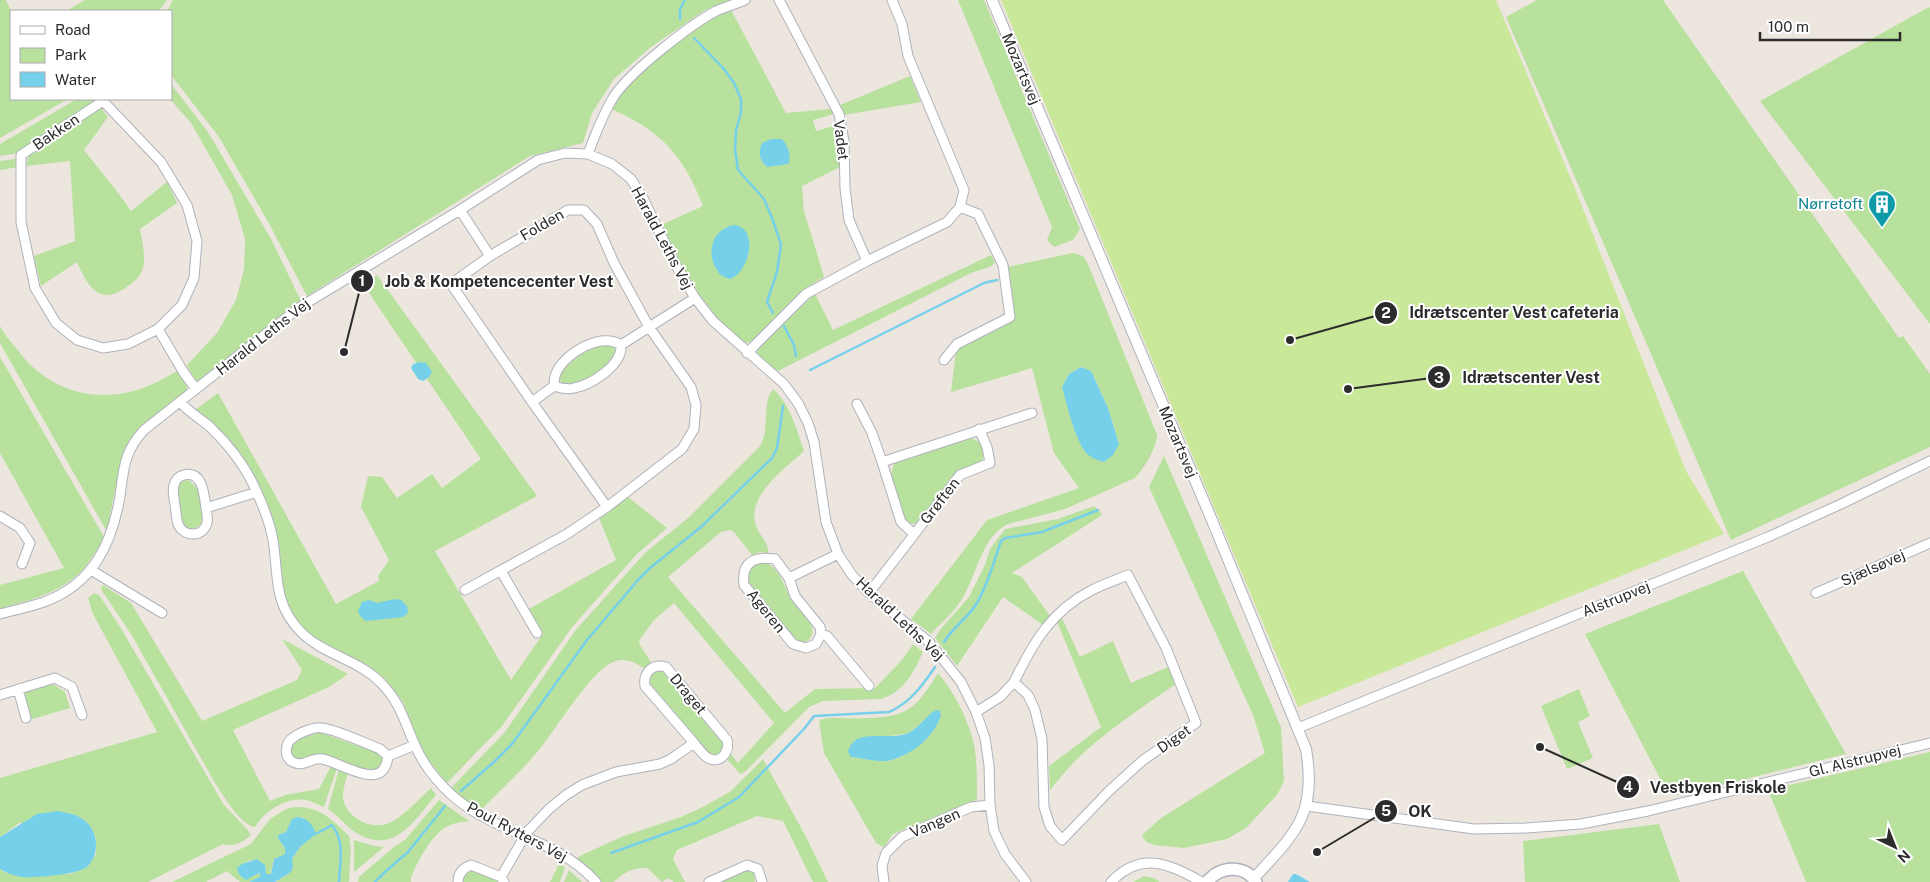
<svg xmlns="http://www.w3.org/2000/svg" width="1930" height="882" font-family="'Public Sans',sans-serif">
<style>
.green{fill:#b8e19e;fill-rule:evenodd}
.pitch{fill:#cae89a}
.water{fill:#77d0ea}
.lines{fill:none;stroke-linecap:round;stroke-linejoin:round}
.stream{stroke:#77d0ea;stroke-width:2.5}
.minor-casing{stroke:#afb2bc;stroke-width:11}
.tertiary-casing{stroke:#afb2bc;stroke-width:12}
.secondary-casing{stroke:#afb2bc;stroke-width:14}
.minor{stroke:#fff;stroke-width:9}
.tertiary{stroke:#fff;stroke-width:10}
.secondary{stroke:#fff;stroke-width:11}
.labels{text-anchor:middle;stroke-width:4;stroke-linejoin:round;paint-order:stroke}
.street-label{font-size:15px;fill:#2c2c2c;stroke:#fff}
.culture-label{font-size:15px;fill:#0d838f;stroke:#fff;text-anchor:end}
.leader{fill:none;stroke:#2c2c2c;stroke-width:2}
.callout-dot{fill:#2c2c2c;stroke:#fff;stroke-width:2}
.mark-label{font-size:15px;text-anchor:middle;font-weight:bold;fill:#fff}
.callout-label{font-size:16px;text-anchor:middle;font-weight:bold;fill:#2c2c2c;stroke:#fff;stroke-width:4;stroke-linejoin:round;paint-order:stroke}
</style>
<rect width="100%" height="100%" fill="#ede6df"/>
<!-- green -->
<path class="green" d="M0 0H6L11 11V99H68L0 138Z
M85 0H167L159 11H66Z
M173 0H731L705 10 651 47 614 79 592 113 583 143 530 156 307 296 267 220 219 137 171 75V11H167Z
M958 0H984L1080 229 1073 240 1054 247 1047 240 1052 227Z
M1537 0H1663L1899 338 1903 336 1930 374V447L1731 540 1506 17Z
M1929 7 1930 8V324L1760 101Z
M731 10 786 113 831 109 834 114 813 120 816 131 837 125 840 167 802 186 804 211 824 277 806 288 753 340 747 343C739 342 734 335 728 330 696 300 679 264 661 225L703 206C683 154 660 130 609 108 630 71 692 27 731 10Z
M910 76 921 102 844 115 840 105Z
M171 84 208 132 271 239 301 301 205 377 197 381 194 379 187 365 217 333 236 300 244 269 245 239 232 195 191 123 170 99Z
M77 99H101L19 153 0 156V144Z
M100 107 108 117 84 150 119 194 131 211 167 182 177 203 140 229C142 241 146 256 143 268 141 276 134 282 128 286 101 307 88 288 77 262L41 286 34 256 75 241 70 161 26 166 30 152Z
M16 159 18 161V167L0 170V161Z
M1073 253 1083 256 1088 264 1157 435C1157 447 1144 469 1135 478L1065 509 1008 524C981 537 977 575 962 599 954 612 941 623 931 634L911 619 987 520 1079 488 1054 453 1032 368 951 392 956 351 963 345 1015 320 1007 267ZM1080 367 1091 371 1108 408 1119 444 1084 451 1074 425 1062 387 1069 374Z
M991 255 995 262 992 266 971 273 778 371 758 357 757 348 760 343 815 294 833 330Z
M377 275 537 496 435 551 511 680 543 634 529 609 616 560 599 518 628 497 667 528 637 554 573 626 502 726 447 783 428 760 415 735 403 702 384 678 366 666 310 637 291 614 282 592 264 499 195 410 218 393 336 604 379 581 378 576 389 560 361 507 368 476 382 477 397 498 432 474 442 488 481 459 363 284Z
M0 326C4 334 10 341 16 348 48 393 102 407 153 384 162 380 169 375 177 371L186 383 187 390 185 392C160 411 136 427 122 456L107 530H106L0 343Z
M608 344 614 347C622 368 583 381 568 385L561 382 559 376C570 358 587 349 608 344Z
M0 357 104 537C99 546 94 555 88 563 67 592 32 599 0 609V585L64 568 0 453Z
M773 389C790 404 797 430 804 451 785 469 746 495 756 526 759 535 770 544 768 553L760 552 752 555 734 532 730 530 721 532 668 577 785 713 815 689 875 688 902 660 913 644 923 652C914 672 904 692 881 699L823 701 809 707 746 771 740 774 726 758 730 753 738 763 774 723 674 603 654 620 639 641 640 645 652 664 645 669C635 662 625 657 613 662 589 673 557 728 539 750 521 772 499 791 480 811L451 788 505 732 575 631 625 575 646 552 688 518 760 446C771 428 761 404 773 389Z
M970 438C983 441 985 450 982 461L966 468 920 521C914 525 911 524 906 521L891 475 894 463Z
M1164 456 1281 727 1284 781 1277 795 1246 828 1227 839 1184 848 1154 845 1146 842 1142 835 1161 818 1265 753 1253 715 1149 487Z
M187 480C202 485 206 513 200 525L192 530C178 527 173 494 179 483Z
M1094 506 1102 514 1099 517 1012 573 1022 577 1050 616 1043 625 1003 597 957 666 935 638 939 631 969 597 985 565 990 549 1005 529 1058 519Z
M764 562C780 567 783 585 791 598 798 609 818 623 811 637 808 642 803 644 798 644L746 585 750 566Z
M1743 571 1846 754 1681 795 1668 794 1585 634Z
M103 585 131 603 202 721 297 680 302 670 282 639 348 674 329 687 233 730 270 801 285 795 319 789 331 766 337 768 324 807C319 805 312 801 306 800 286 797 265 811 255 827 241 826 223 795 215 783L131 634 102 591 101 587Z
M94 593 99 595 122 630 224 805 247 829 251 835C242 843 234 847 223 844L148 882H0V869L4 872 70 874 86 868 96 854V838L86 821 19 823 0 837V778L157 732 93 614 88 598Z
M1062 618 1080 657 1113 641 1131 683 1168 667 1176 684C1142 707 1108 730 1078 758 1068 768 1059 779 1050 790L1049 766 1101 727 1057 622Z
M661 670 722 740 725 745 719 755 710 757 650 687 648 682 651 674Z
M938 673C955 693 971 724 975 750 977 766 977 782 977 798L976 800 893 834 884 847 876 843 824 753 819 721 826 718C852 717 894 723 914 705 924 696 931 684 938 673ZM934 711V730C921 744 905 760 884 761 873 761 862 758 851 757L890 736 910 733Z
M53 684 65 692 70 708 29 720 22 693Z
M1579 689 1590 716 1578 722 1593 758 1567 769 1541 706Z
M319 732 383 755 385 761 376 770 370 772 325 756 299 761 292 756 290 747 297 740Z
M1930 752V882H1806L1768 790Z
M763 759 805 835 828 882H813L783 821 757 816 677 850 673 859 685 882H674L668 878 662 882 647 868C632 868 624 872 614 882H601L576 860 580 856 621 837 681 817 705 806 731 791Z
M339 769 348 772C346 781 341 793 344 803 351 820 372 830 389 823 403 817 420 798 431 788L436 795C415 819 396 855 358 834 346 827 339 816 328 809Z
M439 800 469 821C462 822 453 823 446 827 431 836 417 862 411 878V882H358L359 877 394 847 405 840Z
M296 807C319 806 334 821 349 836L351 848 349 882H275L291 872 292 859 300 847 315 834 303 817C290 816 292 824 286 833L280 834 278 838 285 848V855L276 858 273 861 271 874H266L265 865 250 860 237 868 261 874V876L249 882H240L227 871 206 882H172L251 844 270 819 286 809Z
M1659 824 1680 882H1525L1523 841Z
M354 840 374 846 384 847 354 872Z
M559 864 565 867 560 882H550Z
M473 869 499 882H463L462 879 467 871Z
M748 869 754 874 755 882H717Z
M569 870 582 882H564Z
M1144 876 1154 878 1160 882H1133Z"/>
<!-- pitch -->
<path class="pitch" d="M1001 0H1496L1574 186 1686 471 1724 534 1298 707Z"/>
<!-- water -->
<path class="water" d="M771 139H782C788 146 792 156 788 164L767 167C759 159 758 154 762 143Z
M734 225C760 228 749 273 730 279 727 278 721 276 719 273 705 256 711 229 734 225Z
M420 362 426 363 432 372 429 377 423 381 418 379 411 368 413 364Z
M1081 367 1091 371 1108 408 1119 444 1113 455 1104 462C1097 460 1088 457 1084 450 1074 435 1067 405 1062 387L1069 374Z
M395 599 401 600 407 606 408 613 403 617 366 621 360 616 358 611 362 602 369 600 377 603Z
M939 710 941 715C934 738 911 756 887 761 876 762 862 758 851 757L848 752C854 725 891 743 910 732 919 727 926 717 934 711Z
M58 811C68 813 76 814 84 820 99 831 100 855 87 867 77 875 34 878 22 877 15 876 6 873 0 869V837L37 814Z
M297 817C307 817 313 825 316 834L300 847 292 859 293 867 291 872 275 882H249L261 876 259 873 246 880C241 877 238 874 237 868L242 864 257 859 265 865 266 874H271L274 859 285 854V848L278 838V835L286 832 292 819Z
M1293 874H1296L1310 882H1288Z"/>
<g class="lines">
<!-- stream -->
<path class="stream" d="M680 19V9L685 0
M694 38 724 69 734 83 741 99V113L736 130 735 149 738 170 764 199 772 218 781 244 777 272 767 302 773 313
M784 326 794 345 796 356
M810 370 984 283 997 280
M944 642C953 627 968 618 977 603 988 584 994 562 1001 541L1005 538 1042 532 1098 510
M461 791 495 761 512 744 587 640 638 580 650 568 701 527 772 458 777 448 783 406
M316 834 332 825C345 842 340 862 339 882
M611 853 698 822 739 797 804 729 814 716 889 712C910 703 922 686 935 667
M375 882 386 871 408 852 445 806"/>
<!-- minor casing -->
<g class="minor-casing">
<path id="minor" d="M779 0 839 114 844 141 845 188 849 220 867 261
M588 154C595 135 602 116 613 98 628 73 690 25 716 11 725 7 736 4 745 0
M460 210 490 256
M158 329 128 344 103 348 77 340 56 323 35 288 21 222V155L103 101 161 162 187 205 197 241 194 278 182 305 158 329 184 373 196 389
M621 345 695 298
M747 353 806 294 867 261 947 222 960 207 964 190 908 56 902 24 892 0
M944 360 957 344 1010 317 1003 265 978 214 960 207
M180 402C188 411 199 418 209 426 229 445 247 468 257 493 265 510 272 529 274 547 278 580 275 605 300 631 323 655 360 660 382 684 400 703 404 720 414 743 424 768 445 792 467 807 509 836 560 842 596 882
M532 402 554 386C560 388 567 390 574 388 591 385 623 365 621 345 601 332 567 352 557 371 555 375 554 381 554 386
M857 404 872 433 882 462 901 522 914 534
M882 462 1032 413
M206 508C207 513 208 519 207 523 203 538 183 537 178 524 176 518 176 511 175 505 174 498 172 491 174 485 175 480 179 476 184 475 203 470 204 495 206 508L257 492
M0 516 20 528 30 543 22 564
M91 570 162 613
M501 571 537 633
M789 578 775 559C754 556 741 562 744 585L793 644 806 648 816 644 821 634 820 627 795 596 789 578 838 554
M465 590 567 534 607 507 532 402 451 284 490 256 568 210H584L597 224 614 263 649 327 691 387 696 405 694 429 682 449 607 507
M869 593 960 475 990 463 987 447 979 429
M1816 593 1930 543
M0 614C15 610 30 607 44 602 93 584 112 544 120 496 124 467 124 452 144 430L300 307 460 210 538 160 565 153 588 154 612 164 631 179 643 198 674 262 695 298 713 321 784 384 798 403 808 423 814 442 826 522 838 554 852 575 869 593 929 642 961 682 976 712 985 738 989 765 990 805 994 831 1005 854 1026 882
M821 634 827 636 869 686
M18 689 26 718
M0 695 55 678 72 687 82 715
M976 712 1000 697 1014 682 1028 695 1035 710 1042 739 1044 807 1050 826 1062 840 1109 791 1142 761 1196 723 1166 648 1128 575C1116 580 1104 584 1092 590 1051 611 1033 643 1014 682
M1298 728 1768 537 1839 505 1930 461
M388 756 380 749C364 743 338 730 322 728 316 726 299 733 294 737 285 742 283 757 293 762 303 768 312 757 322 759 343 763 384 794 388 756L415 745
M1307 806 1474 829 1526 828 1581 824 1648 811 1930 743
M501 877 527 832 549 809 566 795 582 785 616 772 660 764 671 759 694 743C698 748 703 755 708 758 721 765 730 751 727 740L666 667C652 663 643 673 645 686L694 743
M458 882C458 873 463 868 471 865L501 877 504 882
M709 882 747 865 758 869 762 882
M884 882 882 866 886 853 902 837 971 807 990 805
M1111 882C1141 850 1169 864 1202 882"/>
</g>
<!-- tertiary casing -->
<g class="tertiary-casing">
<path id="tertiary" d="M992 0 1211 518 1306 749C1317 814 1296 833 1254 878"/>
</g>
<!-- secondary casing -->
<g class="secondary-casing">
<path id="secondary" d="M1207 882C1220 866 1244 864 1256 882"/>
</g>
<!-- minor -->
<use href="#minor" class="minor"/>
<!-- tertiary -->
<use href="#tertiary" class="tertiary"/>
<!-- secondary -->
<use href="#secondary" class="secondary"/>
</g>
<!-- icons -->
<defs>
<g id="building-pin" transform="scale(1.4375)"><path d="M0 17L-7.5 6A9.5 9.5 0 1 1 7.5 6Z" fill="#0f9aa8" stroke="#fff"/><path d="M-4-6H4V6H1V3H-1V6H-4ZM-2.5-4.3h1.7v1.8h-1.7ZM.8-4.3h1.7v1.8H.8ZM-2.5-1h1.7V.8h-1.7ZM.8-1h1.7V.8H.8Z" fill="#fff"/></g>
</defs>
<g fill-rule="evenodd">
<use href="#building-pin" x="1882" y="204"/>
</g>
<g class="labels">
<!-- street labels -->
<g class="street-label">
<text transform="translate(1021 69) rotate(67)" y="5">Mozartsvej</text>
<text transform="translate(56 132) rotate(-34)" y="5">Bakken</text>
<text transform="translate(841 140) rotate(83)" y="5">Vadet</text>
<text transform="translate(542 225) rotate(-30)" y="5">Folden</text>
<text transform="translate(662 238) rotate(62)" y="5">Harald Leths Vej</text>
<text transform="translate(263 337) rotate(-38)" y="5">Harald Leths Vej</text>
<text transform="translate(1178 442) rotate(67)" y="5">Mozartsvej</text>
<text transform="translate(940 501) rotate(-52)" y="5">Grøften</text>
<text transform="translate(1873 568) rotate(-24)" y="5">Sjælsøvej</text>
<text transform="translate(1616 599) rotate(-22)" y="5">Alstrupvej</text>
<text transform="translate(766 611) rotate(51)" y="5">Ageren</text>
<text transform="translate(900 619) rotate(43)" y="5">Harald Leths Vej</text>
<text transform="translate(688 694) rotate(50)" y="5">Draget</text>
<text transform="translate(1174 739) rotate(-35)" y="5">Diget</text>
<text transform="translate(1855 761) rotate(-14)" y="5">Gl. Alstrupvej</text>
<text transform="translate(935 823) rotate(-23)" y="5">Vangen</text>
<text transform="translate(517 832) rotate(28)" y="5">Poul Rytters Vej</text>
</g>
<!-- culture labels -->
<g class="culture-label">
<text x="1863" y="209">Nørretoft</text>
</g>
</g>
<!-- callouts -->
<path class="leader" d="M344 352L362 281M1290 340L1386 313M1348 389L1439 377M1540 747L1628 787M1317 852L1386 811"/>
<g class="callout-dot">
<circle cx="344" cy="352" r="5"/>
<circle cx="1290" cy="340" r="5"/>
<circle cx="1348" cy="389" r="5"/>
<circle cx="1540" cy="747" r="5"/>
<circle cx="1317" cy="852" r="5"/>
<circle cx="362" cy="281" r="12"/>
<circle cx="1386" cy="313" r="12"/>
<circle cx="1439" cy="377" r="12"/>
<circle cx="1628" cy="787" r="12"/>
<circle cx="1386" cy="811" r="12"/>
</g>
<g class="mark-label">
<text x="362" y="286">1</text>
<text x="1386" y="318">2</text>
<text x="1439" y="383">3</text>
<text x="1628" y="792">4</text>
<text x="1386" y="816">5</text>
</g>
<g class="callout-label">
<text x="499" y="287">Job &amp; Kompetencecenter Vest</text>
<text x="1514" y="318">Idrætscenter Vest cafeteria</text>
<text x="1531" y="383">Idrætscenter Vest</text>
<text x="1718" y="793">Vestbyen Friskole</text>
<text x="1420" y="817">OK</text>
</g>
<!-- legend -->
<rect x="10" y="10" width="162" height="90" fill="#ffffff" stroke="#ababab"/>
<rect x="20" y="26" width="25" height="8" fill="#ffffff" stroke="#ababab"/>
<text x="55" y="35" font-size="15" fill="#2c2c2c">Road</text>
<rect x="20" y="48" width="25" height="15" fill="#b8e19e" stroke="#ababab"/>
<text x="55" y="60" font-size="15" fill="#2c2c2c">Park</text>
<rect x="20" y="72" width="25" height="15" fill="#77d0ea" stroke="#ababab"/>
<text x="55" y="85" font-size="15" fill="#2c2c2c">Water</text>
<!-- north arrow -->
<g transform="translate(1895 847) rotate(137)" stroke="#ffffff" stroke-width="4" paint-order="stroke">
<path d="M0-4L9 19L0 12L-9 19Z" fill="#2c2c2c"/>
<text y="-8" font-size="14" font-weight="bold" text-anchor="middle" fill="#2c2c2c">N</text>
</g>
<!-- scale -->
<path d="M1760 32v8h140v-8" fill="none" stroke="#2c2c2c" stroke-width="2.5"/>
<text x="1768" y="32" font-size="15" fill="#2c2c2c" stroke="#ffffff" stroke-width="4" paint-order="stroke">100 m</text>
</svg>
